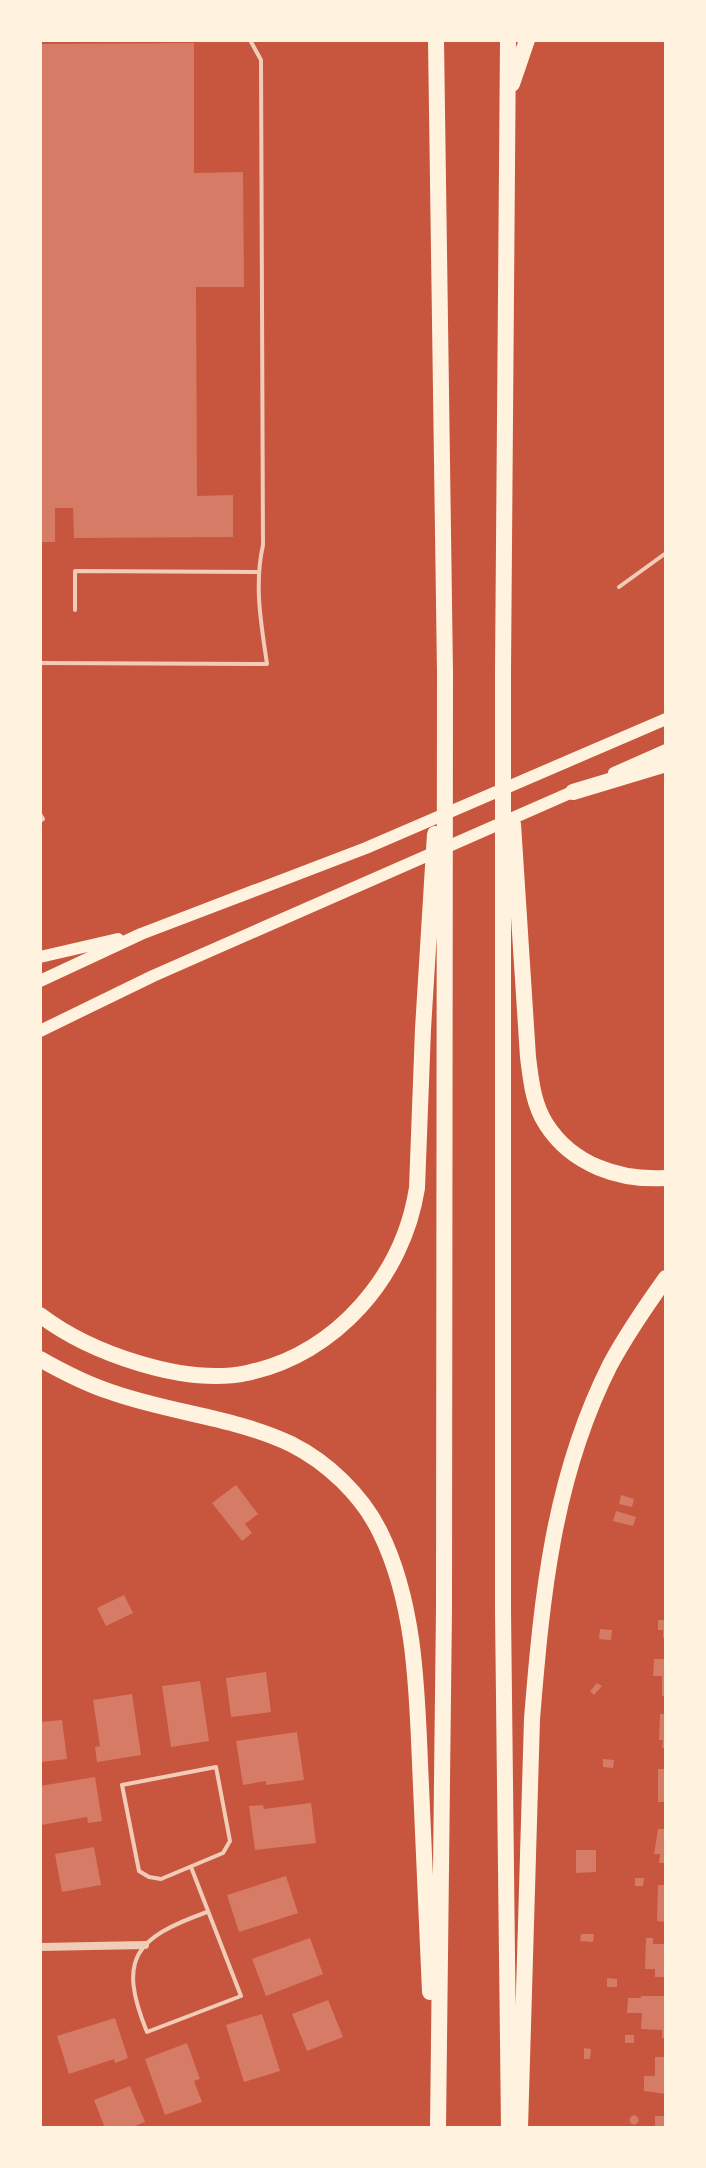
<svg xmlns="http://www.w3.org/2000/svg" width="706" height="2168" font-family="Bitter,serif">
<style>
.building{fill:#d67c66}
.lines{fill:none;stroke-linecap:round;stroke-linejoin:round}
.service{stroke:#f1ccb7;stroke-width:4}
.minor{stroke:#f1ccb7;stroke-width:8}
.secondary{stroke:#fff3e0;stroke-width:12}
.motorway{stroke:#fff3e0;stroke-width:16}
</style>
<rect width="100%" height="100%" fill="#c8553d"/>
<!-- building -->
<path class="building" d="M194 43V173L243 172 244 287H196L197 496 233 495V537L74 538 73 508H55V542H40V44Z
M236 1485 258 1514 245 1524 252 1533 242 1541 212 1503Z
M621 1495 634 1499 632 1507 619 1504Z
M616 1511 636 1517 633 1526 613 1521Z
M124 1595 133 1613 106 1626 97 1608Z
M658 1620H666V1639L663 1638V1630H658Z
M600 1629 612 1630 611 1640 599 1639Z
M654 1659H666V1696H662V1676H653Z
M266 1672 271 1712 231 1717 226 1678Z
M200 1681 209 1741 171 1747 162 1686Z
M597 1683 602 1686 594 1695 590 1691Z
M132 1694 141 1755 97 1762 95 1747 100 1746 93 1700Z
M660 1714H666V1748H662L663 1740H659Z
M62 1720 67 1759 40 1762V1722Z
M297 1732 304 1780 266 1785V1781L243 1785 236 1741Z
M603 1759 614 1760 613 1768 603 1767Z
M658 1769H666V1802H658Z
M95 1777 102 1821 88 1823 87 1817 41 1825 40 1786Z
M311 1803 316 1843 255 1850 249 1806 263 1805 264 1809Z
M658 1829H666V1863H659L660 1854H654Z
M94 1847 101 1885 62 1892 55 1854Z
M576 1850H596V1872L576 1873Z
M286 1876 298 1913 239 1932 227 1895Z
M635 1878H644L643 1886H635Z
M658 1885H666V1922L657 1921Z
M581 1934H594L593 1942 580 1941Z
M310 1938 323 1974 266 1996 252 1959Z
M646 1938H653V1944H666V1977H655V1969H645Z
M607 1978 617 1979V1987H607Z
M641 1996H666V2038H662V2030L641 2029 642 2013H627L628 1998H641Z
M328 2000 343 2037 307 2051 292 2014Z
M262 2014 280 2071 244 2082 226 2025Z
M115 2018 128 2058 115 2063 114 2059 69 2074 57 2036Z
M625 2035H634V2043H625Z
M187 2043 200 2079 194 2081 202 2102 165 2115 145 2059Z
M584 2048 591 2049 590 2059H584Z
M655 2057H666V2094L644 2091V2076H655Z
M130 2086 145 2122 130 2128H105L94 2100Z
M629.5 2120a4.5 4.5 0 1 1 9 0a4.5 4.5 0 1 1-9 0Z
M655 2116H666V2128H652L655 2125Z"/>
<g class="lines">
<!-- service -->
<path class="service" d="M619 587 666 553
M75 610V571L257 572
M40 663 267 664C261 623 254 585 263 545L261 60 250 40
M40 814 43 819 40 821
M216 1767 230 1841 223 1853 161 1879 149 1877 139 1871 122 1785Z
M191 1867 241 1996 147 2032C117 1958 135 1938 207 1912"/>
<!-- minor -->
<path class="minor" d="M40 1947 145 1945"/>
<!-- secondary -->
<path class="secondary" d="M614 773 666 750
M40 957 118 939
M40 981 141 934 366 848 666 719
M40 1031 153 976 579 789"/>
<!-- motorway -->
<path class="motorway" d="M436 40 445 673 444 1608 438 2128
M508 40 503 671V1611L509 2128
M512 84 527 40
M573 792 666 764
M513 824 528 1057C531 1080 533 1104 546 1124 572 1165 620 1181 666 1178
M40 1315C90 1353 184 1386 247 1373 336 1354 403 1277 417 1188L423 1029 435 834
M40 1359C63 1372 86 1384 111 1392 170 1413 234 1417 291 1444 327 1462 362 1495 380 1532 418 1609 417 1702 421 1786 424 1855 427 1923 430 1992
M520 2128 532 1719C542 1596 553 1478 610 1365 626 1335 646 1306 666 1278"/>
</g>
<!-- border -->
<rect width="706" height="2168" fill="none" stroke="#fff3e0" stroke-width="84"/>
</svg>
